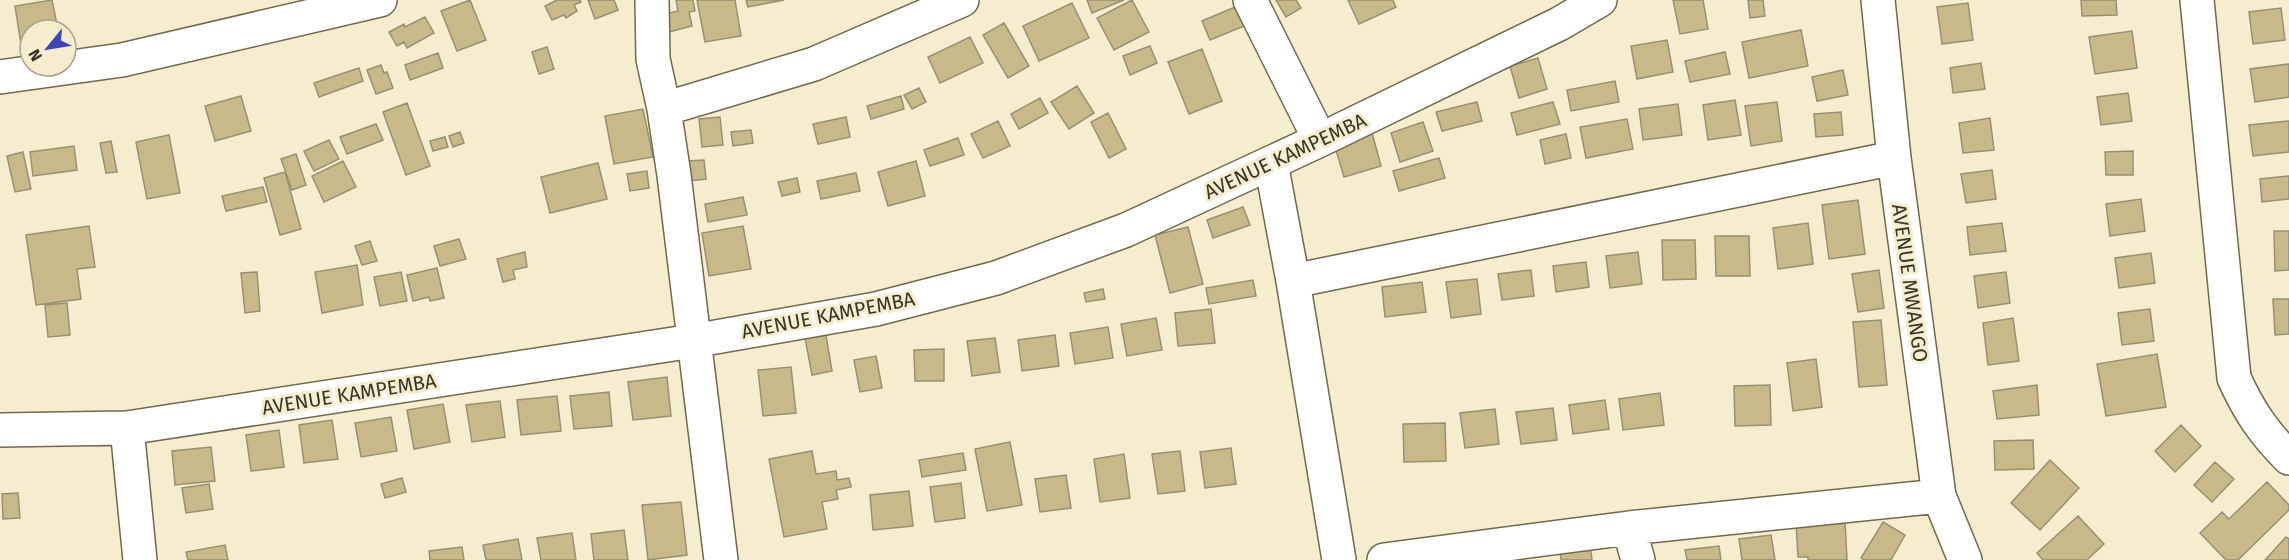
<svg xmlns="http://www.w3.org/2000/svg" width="2289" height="560" font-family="'Fira Sans',sans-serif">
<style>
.building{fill:#c7ba88;stroke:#989073;stroke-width:1.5}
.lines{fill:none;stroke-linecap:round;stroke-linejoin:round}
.minor-casing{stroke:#71694d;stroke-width:36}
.minor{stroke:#fff;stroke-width:33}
.labels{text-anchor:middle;stroke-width:6;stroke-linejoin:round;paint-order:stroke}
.street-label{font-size:20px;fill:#373428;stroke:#f5edcd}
</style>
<rect width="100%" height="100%" fill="#f5edcd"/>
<!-- building -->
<path class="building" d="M52 0 58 30H30V43L21 44 15 6Z
M470 0 486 40 457 51 441 11Z
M557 0H580L581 2 574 5 577 11 566 18 564 15 552 20 545 6Z
M588 0H614L618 10 595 19Z
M676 0H693L695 11 689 12 692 26 669 32 665 14 678 11Z
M697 0H735L741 36 705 42Z
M746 0H784L748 7Z
M1087 0H1124L1092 13Z
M1132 0 1149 32 1114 50 1097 18Z
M1276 0H1296L1301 8 1286 17Z
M1348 0H1393L1396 7 1359 24Z
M1673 0H1703L1708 29 1680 34Z
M1748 0H1763L1765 16 1750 18Z
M2081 0H2116L2117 15 2082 16Z
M1072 3 1089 38 1039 61 1023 26Z
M1968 3 1973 40 1942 44 1937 7Z
M1242 4 1251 23 1210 40 1202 21Z
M2281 8 2285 40 2253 44 2249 12Z
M425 17 434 33 407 48 404 42 397 46 389 32 404 24 405 27Z
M1004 23 1029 66 1008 78 983 35Z
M1801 30 1808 66 1749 78 1742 42Z
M2132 31 2137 68 2095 74 2089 37Z
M970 37 983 63 940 83 928 57Z
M1667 40 1673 72 1637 79 1631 46Z
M1150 46 1157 63 1130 75 1123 56Z
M547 47 554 69 539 74 532 52Z
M1202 49 1222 101 1189 114 1168 62Z
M1725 52 1730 74 1690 82 1685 61Z
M438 53 443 68 410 80 405 65Z
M1538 58 1547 89 1519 98 1510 66Z
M1981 63 1985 89 1953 93 1950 68Z
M2289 64V97L2255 102 2250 69Z
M381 65 384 73 387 72 393 88 376 94 367 70Z
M359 68 363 81 319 97 314 83Z
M1843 70 1848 95 1817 101 1812 77Z
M1615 81 1619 102 1571 111 1567 90Z
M1077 86 1094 113 1069 129 1051 102Z
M919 88 926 102 912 109 904 95Z
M2128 93 2132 121 2101 125 2097 97Z
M241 96 251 131 215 141 205 106Z
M901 96 904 109 871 119 867 106Z
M1040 98 1048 113 1019 129 1011 114Z
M1735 100 1741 135 1708 140 1703 105Z
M1477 102 1482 121 1442 131 1436 112Z
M1553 102 1560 124 1517 135 1511 113Z
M1777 102 1782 141 1751 146 1745 106Z
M407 103 430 166 406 175 383 112Z
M1678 104 1682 135 1643 140 1639 109Z
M643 109 653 157 614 164 605 116Z
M1841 112 1843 135 1816 137 1814 114Z
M1108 113 1126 149 1109 158 1091 122Z
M720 117 723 145 702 147 699 119Z
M846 117 850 137 818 144 813 124Z
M1990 118 1994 150 1963 153 1959 123Z
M1627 119 1633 149 1586 158 1580 127Z
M998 121 1010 146 983 158 971 134Z
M2289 121V152L2253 156 2249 125Z
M1423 122 1433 151 1400 162 1391 133Z
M376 124 383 140 347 154 340 137Z
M1371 129 1381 166 1344 177 1333 140Z
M751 130 753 143 733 146 731 132Z
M460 132 464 143 453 147 449 136Z
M1566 134 1571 158 1545 164 1540 140Z
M169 135 180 193 147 199 136 142Z
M445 137 448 147 433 151 430 141Z
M958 138 964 155 930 166 924 150Z
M329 140 339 159 314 171 304 151Z
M111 141 117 172 106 173 100 143Z
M74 146 77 170 33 176 30 152Z
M2133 151V175H2106L2105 152Z
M23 152 31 189 15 192 7 156Z
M296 154 306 185 292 190 281 159Z
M1439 158 1445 178 1399 191 1393 171Z
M704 160 706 179 689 181 687 161Z
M343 161 356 187 324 202 312 176Z
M916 161 925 196 888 206 878 172Z
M598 163 607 199 550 213 541 177Z
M1992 170 1996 199 1966 203 1961 174Z
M647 171 649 188 630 191 627 174Z
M285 172 301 229 280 235 264 178Z
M856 173 860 191 821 199 817 181Z
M2289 176V199L2262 202 2260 179Z
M797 178 800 192 782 196 778 182Z
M263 187 267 202 226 211 222 196Z
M743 197 747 215 708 222 705 204Z
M2141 199 2145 231 2110 236 2106 204Z
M1858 200 1865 254 1829 259 1822 205Z
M1243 207 1250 225 1213 238 1207 220Z
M1808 223 1813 264 1778 269 1773 228Z
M2002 223 2006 251 1970 255 1967 227Z
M89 226 95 267 77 269 81 299 36 305 26 235Z
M743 226 751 269 709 276 702 233Z
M1188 227 1203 284 1170 293 1155 235Z
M2274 231H2289V270L2275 271Z
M1715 236H1749L1750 276H1716Z
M459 239 466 259 440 266 434 246Z
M1662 240H1695L1696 279 1663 280Z
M370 241 377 261 362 265 355 246Z
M525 252 527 267 513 270 515 279 503 282 497 259Z
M1638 252 1642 284 1610 288 1606 256Z
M2151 253 2155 283 2119 288 2115 258Z
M1586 262 1589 287 1556 292 1553 266Z
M357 265 363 305 322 313 315 272Z
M437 268 444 298 430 301 429 297 413 301 407 275Z
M1531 270 1534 296 1502 300 1498 274Z
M1879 270 1884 308 1858 312 1852 274Z
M257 272 260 311 245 313 241 273Z
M401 272 407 301 380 306 374 277Z
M2006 272 2010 303 1978 308 1974 276Z
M1477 279 1481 314 1451 318 1446 282Z
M1253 280 1256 296 1209 304 1206 288Z
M1422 282 1426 312 1385 317 1382 287Z
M1103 289 1105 299 1086 302 1084 293Z
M2273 299H2289V334L2275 335Z
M67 303 70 335 48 337 45 305Z
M1211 309 1215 343 1178 346 1175 313Z
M2150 309 2154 341 2122 345 2118 313Z
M1156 318 1162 350 1127 356 1121 324Z
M2013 318 2019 361 1988 365 1983 323Z
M1881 320 1887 385 1859 387 1853 322Z
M1108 327 1113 358 1075 364 1070 333Z
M826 335 832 371 812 375 805 338Z
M1055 335 1059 366 1022 371 1018 340Z
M995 338 1000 372 972 376 967 341Z
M944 349V381H915L914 350Z
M2157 354 2166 407 2106 416 2097 364Z
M876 356 882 388 860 392 854 360Z
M1816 359 1822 407 1793 411 1787 363Z
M791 367 796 413 763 416 758 370Z
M667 377 671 416 633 420 628 382Z
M1770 385 1771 425 1735 426 1734 386Z
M2037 385 2039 415 1997 419 1993 391Z
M609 392 612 426 574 429 570 396Z
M1660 393 1664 425 1623 430 1619 399Z
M557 396 561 431 521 435 517 400Z
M1605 400 1609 429 1573 434 1569 405Z
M500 401 505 437 472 442 466 405Z
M443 404 450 442 414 449 407 410Z
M1553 408 1557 440 1521 444 1516 412Z
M1495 409 1499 444 1465 448 1460 413Z
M391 417 397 451 361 457 355 423Z
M332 420 338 459 304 463 299 425Z
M1445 423 1446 461 1404 462 1403 424Z
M2181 425 2201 446 2175 472 2155 451Z
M279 430 284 467 251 471 246 435Z
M2033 440 2034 469 1995 470 1994 441Z
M1010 442 1022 505 987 511 975 449Z
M211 447 215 481 175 485 172 451Z
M1231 448 1236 484 1205 488 1200 452Z
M812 451 816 474 836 471 837 480 849 478 851 487 836 490 838 499 822 502 827 529 784 537 769 459Z
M1180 451 1185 491 1158 494 1152 454Z
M963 453 966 470 922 477 919 460Z
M1124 454 1130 498 1100 502 1094 459Z
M2050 460 2079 488 2040 530 2011 503Z
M2215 462 2234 479 2212 502 2194 485Z
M1066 475 1071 508 1040 512 1035 479Z
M402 478 406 492 385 498 381 484Z
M2267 482 2289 505V510L2238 560H2226L2200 533 2222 512 2229 519Z
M961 483 965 518 935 522 930 487Z
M209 484 213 509 186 513 182 488Z
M909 491 913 526 873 530 870 495Z
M18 493 20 518 3 519 2 494Z
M681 502 687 555 648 560 642 505Z
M2078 516 2104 544 2087 560H2043L2037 553Z
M1845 521 1847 560H1808V557H1798L1796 523Z
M1883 522 1905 535 1891 560H1864L1861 558Z
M624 530 628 560H594L591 534Z
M572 533 576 560H541L537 538Z
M1771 535 1775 560H1742L1739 539Z
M2286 537 2289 539V560H2265Z
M518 539 522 560H486L483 545Z
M225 545 228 560H188L186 552Z
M1590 545 1592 560H1561L1560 550Z
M1719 546 1721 560H1687L1685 550Z
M462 547 464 560H430L429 551Z"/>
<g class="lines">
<!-- minor casing -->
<g class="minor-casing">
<path id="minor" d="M652 0 653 59 664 109 674 175 721 560
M1250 0 1320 140
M1878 0 1894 158 1939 496 1965 560
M2197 0 2234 378C2249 411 2263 432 2289 458
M0 77 122 60 380 0
M664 109 814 64 962 0
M1271 163 1293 281 1339 560
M1293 281 1894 158
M127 428 140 560
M0 430 127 428 693 341 876 309 996 278 1126 230 1320 140 1559 24 1600 0
M1629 528 1638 560
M1384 560 1629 528 1939 496"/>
</g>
<!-- minor -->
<use href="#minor" class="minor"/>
</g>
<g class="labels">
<!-- street labels -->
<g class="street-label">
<text transform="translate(1285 156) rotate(-25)" y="7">AVENUE KAMPEMBA</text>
<text transform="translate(1910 283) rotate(82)" y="7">AVENUE MWANGO</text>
<text transform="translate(828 315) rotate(-11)" y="7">AVENUE KAMPEMBA</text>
<text transform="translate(349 394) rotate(-9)" y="7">AVENUE KAMPEMBA</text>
</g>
</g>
<!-- north arrow -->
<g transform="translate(48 48) rotate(240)"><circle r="28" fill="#f5edcd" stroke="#a9a38b" stroke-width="1.5"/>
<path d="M0-4.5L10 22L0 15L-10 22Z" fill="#3f43b8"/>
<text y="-9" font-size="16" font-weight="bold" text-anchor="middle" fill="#373428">N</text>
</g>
</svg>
